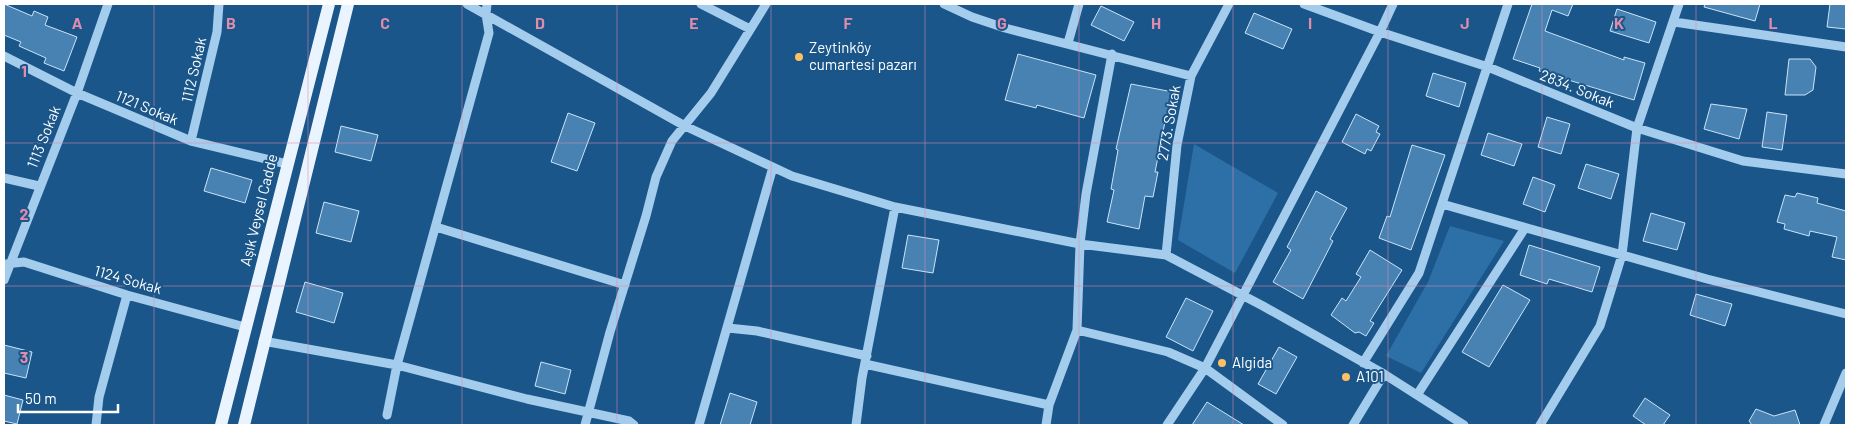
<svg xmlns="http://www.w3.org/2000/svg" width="1850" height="429" font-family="Barlow,sans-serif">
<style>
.green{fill:#2d70a7}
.building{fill:#4782b3;stroke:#c9e4f9}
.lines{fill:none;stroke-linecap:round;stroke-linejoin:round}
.minor{stroke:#a4ccec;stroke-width:9}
.major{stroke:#e9f4ff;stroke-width:12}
.grid{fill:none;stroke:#e08cad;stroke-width:1;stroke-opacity:0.55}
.poi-dot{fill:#fec060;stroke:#1a5689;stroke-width:2}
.labels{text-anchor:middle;stroke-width:4;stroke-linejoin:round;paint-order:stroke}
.poi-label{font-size:15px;fill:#fff;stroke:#1a5689;text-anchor:start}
.street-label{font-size:15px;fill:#fff;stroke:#1a5689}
.grid-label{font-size:16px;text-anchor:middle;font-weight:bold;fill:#e08cad;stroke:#1a5689;stroke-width:4;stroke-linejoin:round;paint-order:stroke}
</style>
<rect width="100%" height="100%" fill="#1a5689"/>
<!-- green -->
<path class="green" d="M1194 144 1278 193 1235 273 1178 240Z
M1450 226 1504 241 1421 373 1386 356 1428 282Z"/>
<!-- building -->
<path class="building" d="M4 4 32 16 34 11 48 17 45 25 77 37 64 71 44 63 46 58 19 46 21 42 4 35Z
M1532 4H1573L1568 16 1552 10 1545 31 1624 60V57L1645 63 1634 100 1539 71 1540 68 1513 59Z
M1705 4H1760L1755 21 1704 7Z
M1830 4H1846V29L1827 27Z
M1101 6 1134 22 1124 41 1091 25Z
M1617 9 1656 22 1649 43 1610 31Z
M1254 13 1292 29 1283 49 1245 33Z
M1018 54 1096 75 1084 118 1037 105 1036 108 1005 100Z
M1789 59H1810L1816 67 1813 90 1805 95H1785Z
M1433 73 1466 83 1459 107 1426 96Z
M1131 84 1173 92 1169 117H1166L1155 172H1158L1153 197 1145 196 1139 229 1107 222 1114 190 1111 189 1118 150 1116 149Z
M1711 104 1747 109 1739 139 1704 129Z
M1767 112 1787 115 1782 150 1762 147Z
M568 113 595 123 577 171 551 162Z
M1356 114 1379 126 1376 132 1380 134 1371 151 1367 149 1365 154 1342 142Z
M1547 117 1570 124 1561 154 1538 147Z
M341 126 378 135 371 161 335 152Z
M1488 133 1522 144 1514 166 1481 155Z
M1412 145 1445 155 1411 250 1379 238 1387 216 1390 217Z
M1586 164 1619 174 1611 199 1578 188Z
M211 168 252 180 245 203 204 191Z
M1533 177 1555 185 1545 212 1523 204Z
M1316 191 1347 208 1330 239 1333 241 1303 299 1273 282 1291 250 1287 247Z
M1797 193 1818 198 1817 203 1846 211V260L1832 257 1837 237 1810 231 1809 236 1784 229 1785 224 1777 222 1785 195 1795 197Z
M324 202 359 211 351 242 316 233Z
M1651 213 1685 223 1677 250 1643 241Z
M908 235 939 240 933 273 902 268Z
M1529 245 1600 267 1592 292 1549 279 1547 284 1520 275Z
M1370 250 1402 270 1370 321 1374 323 1366 336 1359 332 1355 333 1331 315 1342 298 1346 301 1361 277 1356 274Z
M305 282 343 293 334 323 296 312Z
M1503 285 1530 300 1489 367 1462 352Z
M1696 294 1732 304 1725 326 1690 315Z
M1186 298 1213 311 1193 351 1166 337Z
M4 345 32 352 26 378 4 373Z
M1279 347 1297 357 1276 394 1258 384Z
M541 362 571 370 565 394 535 386Z
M730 393 757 402 750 425H720Z
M4 395 23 400 17 424 4 421Z
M1645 398 1670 415 1663 425H1646L1633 416Z
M1207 402 1244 425H1192Z
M1756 409 1774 416 1795 410 1800 425H1752L1749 421Z"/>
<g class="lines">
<!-- minor -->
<path class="minor" d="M467 4 685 126 792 176 895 207 1080 244 1086 194 1112 54
M701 4 750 29
M944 4 972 17 1005 28 1191 76
M1304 4 1380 32 1488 67 1637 128 1743 161 1846 174
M1393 4 1380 32 1205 368 1168 352 1077 330 1080 244 1166 255 1263 306 1384 374 1464 425
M1674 22 1846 47
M1068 43 1079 4
M4 56 77 93 191 141 287 164
M191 141 217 32 219 4
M4 178 39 186
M1442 204 1707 279 1846 314
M436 227 625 285
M1166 255 1177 145 1191 76 1229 4
M5 264 24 262 127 295 245 327
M4 280 77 93 108 4
M728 328 757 331 867 356
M263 341 397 365 527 399 629 421 634 425
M1363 363 1419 273 1508 4
M865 364 1049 405
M1417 395 1525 228
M387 415 397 365 489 33 486 14 487 4
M96 425 99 397 127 295
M585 425 610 332 646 216 656 177 672 141 711 93 766 4
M699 425 773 167
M856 425 862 378 895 207
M1046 425 1049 405 1077 330
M1167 425 1205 368 1283 425
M1353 425 1384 374
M1540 425 1600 326 1622 255 1637 128 1679 4
M1824 425 1846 373"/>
<!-- major -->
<path class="major" d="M221 425 329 4
M244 425 348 4"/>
</g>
<!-- grid -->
<path class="grid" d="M154 4V425M308 4V425M462 4V425M617 4V425M771 4V425M925 4V425M1079 4V425M1233 4V425M1388 4V425M1542 4V425M1696 4V425M4 143H1846M4 286H1846"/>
<!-- markers -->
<g class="poi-dot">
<circle cx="799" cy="57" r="5"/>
<circle cx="1222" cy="363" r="5"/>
<circle cx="1346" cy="377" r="5"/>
</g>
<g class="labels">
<!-- poi labels -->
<g class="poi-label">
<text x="809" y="53">Zeytinköy<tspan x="809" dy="17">cumartesi pazarı</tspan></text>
<text x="1232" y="368">Algida</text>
<text x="1356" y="382">A101</text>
</g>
<!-- street labels -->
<g class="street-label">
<text transform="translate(194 70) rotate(-77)" y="5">1112 Sokak</text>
<text transform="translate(1577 89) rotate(22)" y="5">2834. Sokak</text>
<text transform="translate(147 108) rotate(23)" y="5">1121 Sokak</text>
<text transform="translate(1169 123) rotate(-80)" y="5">2773. Sokak</text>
<text transform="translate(44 137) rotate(-68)" y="5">1113 Sokak</text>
<text transform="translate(259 210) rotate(-76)" y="5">Aşık Veysel Cadde</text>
<text transform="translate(128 280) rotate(16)" y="5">1124 Sokak</text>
</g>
</g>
<g class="grid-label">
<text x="77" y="29">A</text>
<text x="231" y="29">B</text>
<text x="385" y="29">C</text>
<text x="540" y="29">D</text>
<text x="694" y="29">E</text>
<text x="848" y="29">F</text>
<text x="1002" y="29">G</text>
<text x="1156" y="29">H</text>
<text x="1310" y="29">I</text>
<text x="1465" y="29">J</text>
<text x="1619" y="29">K</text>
<text x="1773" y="29">L</text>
<text x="24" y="77">1</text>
<text x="24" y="220">2</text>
<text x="24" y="363">3</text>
</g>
<!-- border -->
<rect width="1850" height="429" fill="none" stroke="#ffffff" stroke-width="10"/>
<!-- scale -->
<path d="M18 404v8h100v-8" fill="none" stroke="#ffffff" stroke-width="2.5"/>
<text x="25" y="404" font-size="15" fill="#ffffff" stroke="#1a5689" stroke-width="4" paint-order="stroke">50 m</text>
</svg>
